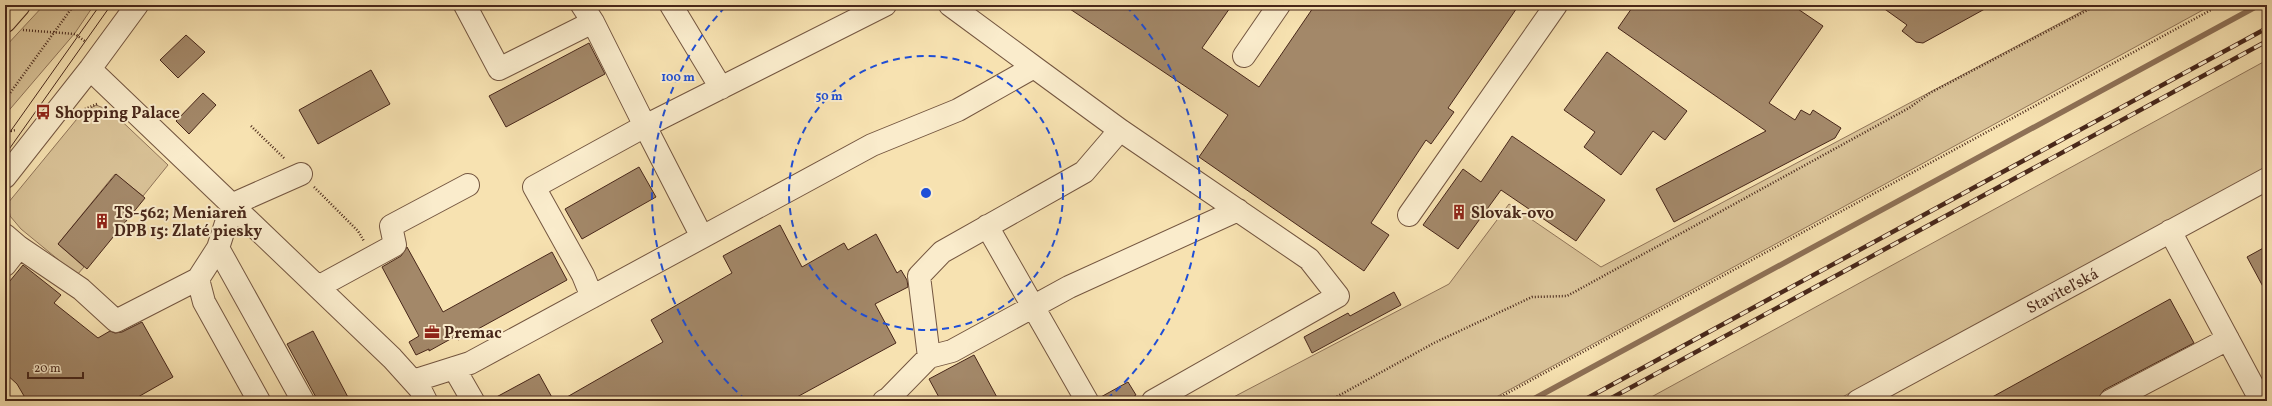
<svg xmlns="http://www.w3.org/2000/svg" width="2272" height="406" font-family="Vollkorn,serif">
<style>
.green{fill:#d9c297;stroke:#907458}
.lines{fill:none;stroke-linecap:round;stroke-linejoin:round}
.stream{stroke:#8e7156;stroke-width:5.5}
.building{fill:#a38869;stroke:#48271a}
.minor-casing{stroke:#745640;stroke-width:24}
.major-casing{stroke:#48271a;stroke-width:24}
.path{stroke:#48271a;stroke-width:2.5;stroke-dasharray:1 2;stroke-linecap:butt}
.minor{stroke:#faeccc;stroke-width:22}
.major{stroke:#f7e2b1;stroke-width:22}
.tram{stroke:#48271a;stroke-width:1}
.rail-casing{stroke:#48271a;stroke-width:4.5}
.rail{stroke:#faeccc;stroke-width:3;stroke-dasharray:9;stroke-linecap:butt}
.path-bridge{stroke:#48271a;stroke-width:2.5;stroke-dasharray:1 2;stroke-linecap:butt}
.ring{fill:none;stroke:#1d4ed8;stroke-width:2;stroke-dasharray:7 5}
.labels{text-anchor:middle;stroke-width:4;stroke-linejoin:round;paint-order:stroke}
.poi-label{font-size:16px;font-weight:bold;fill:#48271a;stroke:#faeccc;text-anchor:start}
.street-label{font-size:16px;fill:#48271a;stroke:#faeccc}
.centre{fill:#1d4ed8;stroke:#faeccc;stroke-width:2}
.ring-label{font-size:12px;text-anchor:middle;font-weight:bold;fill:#1d4ed8;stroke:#faeccc;stroke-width:4;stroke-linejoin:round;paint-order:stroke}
</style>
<rect width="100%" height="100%" fill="#f7e2b1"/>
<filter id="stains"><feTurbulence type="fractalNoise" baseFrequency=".005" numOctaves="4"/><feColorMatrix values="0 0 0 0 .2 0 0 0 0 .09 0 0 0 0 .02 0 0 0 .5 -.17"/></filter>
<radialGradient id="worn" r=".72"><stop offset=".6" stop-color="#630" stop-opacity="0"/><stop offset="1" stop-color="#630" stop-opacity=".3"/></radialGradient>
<!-- green -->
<path class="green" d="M44 5H94L75 33 5 115V47Z
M2094 5H2212L1489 401H1226L1449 284 1509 204 1601 267Z
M2267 60V167L1835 401H1644Z
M96 105 111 111 168 165 143 196 115 174 58 244 84 267 77 275 21 229 10 216 8 203 81 114Z"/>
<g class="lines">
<!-- stream -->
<path class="stream" d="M1530 401 2259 5"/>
</g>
<!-- building -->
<path class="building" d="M1064 5H1232L1202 48 1259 87 1315 5H1519L1448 108 1454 112 1431 144 1426 140 1371 223 1389 235 1364 271 1199 157 1228 115Z
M1634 5H1792L1823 26 1769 103 1795 120 1801 110 1810 115 1813 110 1841 128 1835 138 1674 222 1656 189 1766 131 1618 28Z
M1879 5H1992L1923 43 1916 42 1902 31 1907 25Z
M186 35 205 52 178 78 160 60Z
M589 43 605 74 506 127 489 96Z
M1607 52 1687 111 1665 140 1653 131 1621 175 1584 147 1595 132 1564 110Z
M371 70 390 104 318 144 299 110Z
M203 93 216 105 189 134 176 121Z
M1512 136 1605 200 1576 241 1501 190 1458 249 1423 225 1463 169 1481 182Z
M639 167 656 197 582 239 565 209Z
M116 174 145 198 87 269 58 244Z
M780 225 802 267 844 243 848 250 876 234 897 273 901 270 907 280 908 287 875 304 896 343 797 397 799 401H560L663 342 651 320 732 273 723 256Z
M2267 246V294L2247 257Z
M407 247 443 312 552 252 567 280 458 340 456 336 429 351V349L416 355 409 342 419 336 382 267 401 256Z
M23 265 61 295 54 303 98 338 110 331 115 333 122 332 142 322 173 377 131 401H27L17 384 5 373V287Z
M1394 292 1401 305 1312 353 1304 337 1348 313 1350 316Z
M2170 299 2194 343 2104 390 2099 397 2091 401H1985Z
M313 331 350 401H318L287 344Z
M974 355 999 401H941L929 379Z
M539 374 554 401H489Z
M1128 382 1136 395 1126 401H1099V398Z"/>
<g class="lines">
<!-- minor casing -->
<g class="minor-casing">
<path id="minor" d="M465 5 499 69 593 22
M582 5 593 22 645 126 534 187 583 275 592 297
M671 5 721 88
M950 5 1034 67
M1244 56 1279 5
M90 69 392 358 420 389 426 401
M1120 130 1309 259 1338 296 1153 401
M5 177 90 69 137 5
M231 205 301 174
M237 210 226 223 218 248 303 401
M1409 215 1556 5
M987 226 1087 401
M2170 231 2261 401
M5 235 19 247 81 289 116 321 198 279
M702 237 645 126 885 5
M218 248 198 279 204 302 259 401
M5 265 19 247
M318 287 395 245 391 226 468 185
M929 357 952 351 1069 287 1238 210
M454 368 473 401
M413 381 470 363 872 145 958 110 1034 67 1120 130 1084 172 942 252 919 276 929 357 889 398 884 401
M1858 401 2267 179
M2110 401 2228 339"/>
</g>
<!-- major casing -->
<g class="major-casing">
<path id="major" d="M5 21 19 5"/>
</g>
<!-- path -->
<path class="path" d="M23 30 75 34 86 42
M85 109 97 104
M251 126 285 159
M5 132 16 130
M314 187 358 231 364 241
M5 202 10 196
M393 401 401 397
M1329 401 1434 343 1532 297 1567 296 1909 108 1930 93 2097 5
M1493 401 2220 5"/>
<!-- minor -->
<use href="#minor" class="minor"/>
<!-- major -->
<use href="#major" class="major"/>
<!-- tram -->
<path class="tram" d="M5 139 100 5
M5 155 111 5"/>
<!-- rail casing -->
<g class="rail-casing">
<path id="rail" d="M1582 401 2267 28
M1606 401 2267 41"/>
</g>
<!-- rail -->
<use href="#rail" class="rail"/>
<!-- path-bridge -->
<path class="path-bridge" d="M5 100 74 5"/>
</g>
<!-- distance rings -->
<g class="ring">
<circle cx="926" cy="193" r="137"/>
<path d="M746 400A274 274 0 0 1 726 6M1126 6A274 274 0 0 1 1106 400"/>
</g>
<!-- icons -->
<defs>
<g id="bus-bare" transform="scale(1.2)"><path d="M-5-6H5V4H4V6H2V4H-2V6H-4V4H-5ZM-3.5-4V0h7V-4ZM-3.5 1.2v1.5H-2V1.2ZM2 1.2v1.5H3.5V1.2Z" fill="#8f2418" stroke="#faeccc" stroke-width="2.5" paint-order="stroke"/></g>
<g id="building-bare" transform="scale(1.2)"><path d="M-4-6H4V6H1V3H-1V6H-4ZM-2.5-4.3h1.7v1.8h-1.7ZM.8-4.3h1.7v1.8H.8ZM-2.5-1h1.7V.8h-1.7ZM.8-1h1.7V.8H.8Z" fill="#8f2418" stroke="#faeccc" stroke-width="2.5" paint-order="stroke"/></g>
<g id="office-bare" transform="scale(1.2)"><path d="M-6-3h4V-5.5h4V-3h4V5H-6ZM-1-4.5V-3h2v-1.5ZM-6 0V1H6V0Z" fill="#8f2418" stroke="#faeccc" stroke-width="2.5" paint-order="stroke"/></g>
</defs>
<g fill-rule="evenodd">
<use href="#bus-bare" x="43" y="112"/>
<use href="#building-bare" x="1459" y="212"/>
<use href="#building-bare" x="102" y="221"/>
<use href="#office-bare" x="432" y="332"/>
</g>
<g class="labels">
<!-- poi labels -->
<g class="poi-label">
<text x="55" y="118">Shopping Palace</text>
<text x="114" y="218">TS-562; Meniareň<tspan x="114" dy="18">DPB 15: Zlaté piesky</tspan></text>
<text x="1471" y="218">Slovak-ovo</text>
<text x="444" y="338">Premac</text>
</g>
<!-- street labels -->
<g class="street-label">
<text transform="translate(2062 290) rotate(-28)" y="6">Staviteľská</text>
</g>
</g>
<circle cx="926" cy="193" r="6" class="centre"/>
<g class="ring-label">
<text x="678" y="81">100 m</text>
<text x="829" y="100">50 m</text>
</g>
<!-- margin -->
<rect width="2272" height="406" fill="none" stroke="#f7e2b1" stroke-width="20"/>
<rect x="6" y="6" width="2260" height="394" fill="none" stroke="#48271a" stroke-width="2"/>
<rect x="10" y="10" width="2252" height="386" fill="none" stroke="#48271a"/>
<!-- scale -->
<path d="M28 372v6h55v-6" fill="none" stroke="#48271a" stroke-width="2"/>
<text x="34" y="372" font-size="12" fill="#48271a" stroke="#faeccc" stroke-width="3" paint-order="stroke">20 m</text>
<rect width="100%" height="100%" filter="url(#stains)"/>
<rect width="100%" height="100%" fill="url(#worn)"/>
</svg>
